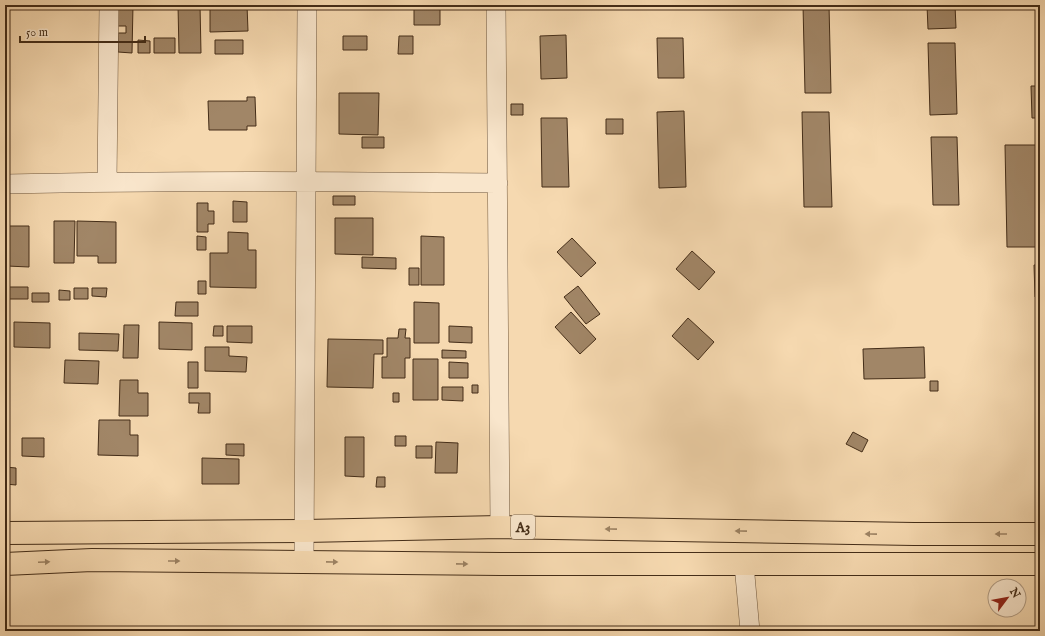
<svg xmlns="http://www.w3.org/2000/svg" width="1045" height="636" font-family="'IM FELL English',serif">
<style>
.building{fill:#a18667;stroke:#442d18}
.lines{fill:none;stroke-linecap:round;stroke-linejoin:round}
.minor-casing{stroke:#70583e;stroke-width:20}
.trunk-casing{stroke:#442d18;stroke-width:24}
.minor{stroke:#f9e6cc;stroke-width:19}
.trunk{stroke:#f6d9b0;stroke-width:22}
.oneway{fill:#9d8364}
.labels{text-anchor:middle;stroke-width:3;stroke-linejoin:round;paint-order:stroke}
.shield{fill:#f9e6cc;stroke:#7a644e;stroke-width:1}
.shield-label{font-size:14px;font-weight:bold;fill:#442d18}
</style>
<rect width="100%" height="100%" fill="#f6d9b0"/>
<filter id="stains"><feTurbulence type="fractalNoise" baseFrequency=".005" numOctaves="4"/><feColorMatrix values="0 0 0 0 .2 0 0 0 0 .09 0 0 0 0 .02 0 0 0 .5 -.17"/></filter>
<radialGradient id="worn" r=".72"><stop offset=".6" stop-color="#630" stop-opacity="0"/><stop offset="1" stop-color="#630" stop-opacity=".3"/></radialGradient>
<!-- building -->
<path class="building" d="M116 5H133L132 53 118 52V33H126V26H116Z
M178 5H200L201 53H179Z
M210 5H247L248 31 210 32Z
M414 5H440V25H414Z
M803 5H829L831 93H805Z
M927 5H955L956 28 928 29Z
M566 35 567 78 541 79 540 36Z
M343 36H367V50H343Z
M399 36H413V54H398Z
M154 38H175V53H154Z
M657 38H683L684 78H658Z
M138 40 150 41V53H138Z
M215 40H243V54H215Z
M928 43H955L957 114 930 115Z
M1031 86H1040V118H1032Z
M339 93H379L378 135 339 134Z
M247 97H255L256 126H247V130H209L208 101H247Z
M511 104H523V115H511Z
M684 111 686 187 659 188 657 112Z
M802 112H829L832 207H804Z
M541 118H567L569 187H542Z
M606 119H623V134H606Z
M362 137H384V148H362Z
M931 137H957L959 205H933Z
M1005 145H1038L1040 247H1007Z
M333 196H355V205H333Z
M233 201 247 202V222H233Z
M197 203H208V211H214V224H208V232H197Z
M335 218H373V255L335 254Z
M54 221H75L74 263H54Z
M77 221 116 222V263H98V256H77Z
M8 226H29V267L7 266Z
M228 232 248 233V250H256V288L210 287V253H228Z
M197 236 206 237V250H197Z
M421 236 444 237V285H421Z
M572 238 596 263 581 277 557 252Z
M692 251 715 272 699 290 676 269Z
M362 257 396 258V269L362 268Z
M1034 265H1040V297H1035Z
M409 268H419V285H409Z
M198 281H206V294H198Z
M578 286 600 314 586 324 564 297Z
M5 287H28V299H5Z
M74 288H88V299H74Z
M92 288H107L106 297 92 296Z
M59 290 70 291V300H59Z
M32 293H49V302H32Z
M176 302H198V316H175Z
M414 302 439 303V343H414Z
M571 312 596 339 580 354 555 327Z
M688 318 714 342 698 360 672 336Z
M14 322 50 323V348L14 347Z
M159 322 192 323V350L159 349Z
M124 325H139L138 358H123Z
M214 326H223V336H213Z
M227 326H252V343L227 342Z
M449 326 472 327V343L449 342Z
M399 329H406L405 338H410V358H405V378H382V357H387V338H398Z
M79 333 119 334 118 351 79 350Z
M328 339 383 340V354H374L373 388 327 387Z
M205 347H229V356L247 357 246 372 205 371Z
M924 347 925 378 864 379 863 349Z
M442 350 466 351V358H442Z
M413 359H438V400H413Z
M65 360 99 361 98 384 64 383Z
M188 362H198V388H188Z
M449 362 468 363V378H449Z
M120 380H138V393H148V416H119Z
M930 381H938V391H930Z
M472 385H478V393H472Z
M442 387H463V401L442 400Z
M189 393H210V413H198L199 403H189Z
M393 393H399V402H393Z
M99 420H130V435H138V456L98 455Z
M853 432 868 440 862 452 846 444Z
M395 436H406V446H395Z
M345 437H364V477L345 476Z
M22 438H44V457L22 456Z
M436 442 458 443 457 473H435Z
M226 444H244V456L226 455Z
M416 446H432V458H416Z
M202 458 239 459V484H202Z
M5 467 16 468V485L5 484Z
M377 477H385V487H376Z"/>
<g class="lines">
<!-- minor casing -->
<g class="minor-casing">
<path id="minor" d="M496 5 500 527
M107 182 109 5
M5 184C169 180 334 181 498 183
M304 562 307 5
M744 564 750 631"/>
</g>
<!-- trunk casing -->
<g class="trunk-casing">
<path id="trunk" d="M5 533 305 531 500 527 914 534H1040
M5 564 92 560 500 564H1040"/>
</g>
<!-- minor -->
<use href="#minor" class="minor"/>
<!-- trunk -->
<use href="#trunk" class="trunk"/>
</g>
<!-- one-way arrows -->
<defs><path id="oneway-solid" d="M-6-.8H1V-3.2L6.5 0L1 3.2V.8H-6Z"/></defs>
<g class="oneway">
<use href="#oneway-solid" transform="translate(611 529) rotate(-179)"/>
<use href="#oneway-solid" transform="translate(741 531) rotate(-179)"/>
<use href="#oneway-solid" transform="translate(871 534) rotate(-179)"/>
<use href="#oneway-solid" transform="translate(1001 534) rotate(180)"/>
<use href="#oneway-solid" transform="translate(174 561)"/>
<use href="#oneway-solid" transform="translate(44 562) rotate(-2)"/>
<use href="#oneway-solid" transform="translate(332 562) rotate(1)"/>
<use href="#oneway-solid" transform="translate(462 564) rotate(1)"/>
</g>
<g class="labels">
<!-- shield labels -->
<rect class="shield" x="511" y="515" width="24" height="24" rx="3"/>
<g class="shield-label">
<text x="523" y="532">A3</text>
</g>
</g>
<!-- margin -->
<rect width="1045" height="636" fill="none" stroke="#f6d9b0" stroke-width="20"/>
<rect x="6" y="6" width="1033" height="624" fill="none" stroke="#442d18" stroke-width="2"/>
<rect x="10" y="10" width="1025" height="616" fill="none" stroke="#442d18"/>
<!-- north arrow -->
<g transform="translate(1007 598) rotate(58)"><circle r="19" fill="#f9e6cc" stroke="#b19c84"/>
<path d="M0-3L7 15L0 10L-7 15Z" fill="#8f2418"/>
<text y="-6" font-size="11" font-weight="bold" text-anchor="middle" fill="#442d18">N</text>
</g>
<!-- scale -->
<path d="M20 36v6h125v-6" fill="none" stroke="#442d18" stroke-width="2"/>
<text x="26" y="36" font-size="12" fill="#442d18" stroke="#f9e6cc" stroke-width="3" paint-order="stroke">50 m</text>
<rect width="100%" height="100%" filter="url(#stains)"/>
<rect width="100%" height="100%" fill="url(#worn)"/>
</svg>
